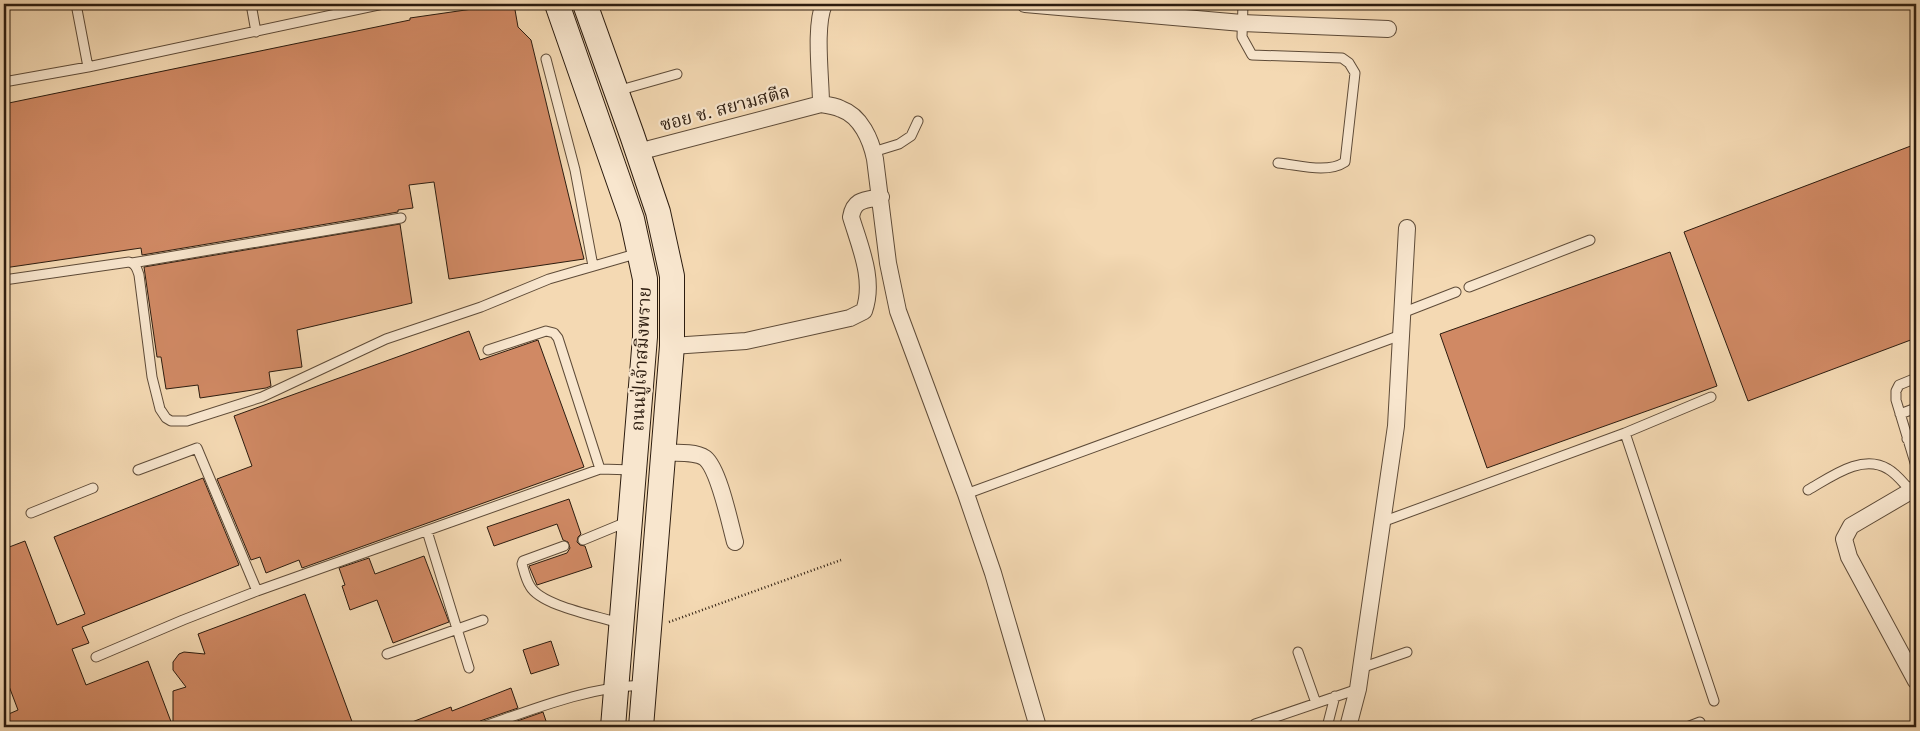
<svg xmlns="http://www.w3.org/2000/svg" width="1920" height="731" font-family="'Old Standard TT','Noto Serif Thai',serif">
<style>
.building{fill:#d08964;stroke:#2c1c0f}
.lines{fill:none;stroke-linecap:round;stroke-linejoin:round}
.service-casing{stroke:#5e4b38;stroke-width:11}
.minor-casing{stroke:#5e4b38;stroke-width:18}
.secondary-casing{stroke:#2c1c0f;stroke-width:26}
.path{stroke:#2c1c0f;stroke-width:2.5;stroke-dasharray:1 2.5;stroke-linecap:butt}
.service{stroke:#f8e6ce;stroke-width:9}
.minor{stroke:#f8e6ce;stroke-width:16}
.secondary{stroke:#f8e6ce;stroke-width:24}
.labels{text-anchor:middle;stroke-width:4.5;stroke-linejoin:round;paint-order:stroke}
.street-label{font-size:18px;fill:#2c1c0f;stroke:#f8e6ce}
</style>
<rect width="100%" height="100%" fill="#f4d9b3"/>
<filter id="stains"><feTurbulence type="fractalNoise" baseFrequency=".004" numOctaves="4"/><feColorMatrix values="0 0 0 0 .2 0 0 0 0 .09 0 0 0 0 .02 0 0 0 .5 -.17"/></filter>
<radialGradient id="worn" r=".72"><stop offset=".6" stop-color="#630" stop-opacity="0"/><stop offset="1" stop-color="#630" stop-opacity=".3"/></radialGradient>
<!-- building -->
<path class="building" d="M507 4H514L518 27 531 40 584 259 449 279 434 182 409 185 413 208 398 210V212L142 255 141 248 4 268V104L410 20V18Z
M1916 144V338L1748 401 1684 232Z
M400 224 412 303 297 330 302 367 269 372 271 386 266 388 200 398 198 385 166 389 161 357H157L144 267Z
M1670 252 1717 386 1487 468 1440 334Z
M469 331 480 360 538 340 584 467 302 568 299 560 266 573 260 557 251 560 217 479 252 466 234 416Z
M203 478 239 565 82 627 89 643 72 649 86 685 148 661 173 727H4V716L18 710 4 673V549L25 541 57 625 85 614 54 537Z
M569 499 581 534 578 537 577 542 580 545 585 546 592 567 537 585 529 566 567 553 570 548 568 542 563 540 557 524 494 546 487 527Z
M424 556 449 622 393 643 377 600 350 610 342 586 345 585 339 568 369 558 375 574Z
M305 594 354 727H173V691L186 687 173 670V662L179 654 184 652 205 654 198 634Z
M551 641 559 665 531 674 523 650Z
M511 688 518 708 480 721 476 727H399L451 707 452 711Z
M543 712 548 727H500L523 719Z"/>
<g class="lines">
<!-- service casing -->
<g class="service-casing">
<path id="service" d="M76 4 88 67
M251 4 256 32
M1243 4 1242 37 1252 55 1342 58 1349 63 1355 73 1345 162C1327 174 1299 165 1278 163
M546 59 575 170 593 266
M4 82 88 67 383 4
M617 91 677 74
M873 152 899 144 911 136 918 121
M132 263 401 218
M4 280 129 262C136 264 137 269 139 275L152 377 160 409 166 418 171 421H187L262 397 386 339 481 307 549 279 639 253
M1469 287 1590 240
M1402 313 1456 292
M488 350 546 331 554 333 558 338 600 469
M1916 378 1899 385 1896 391V400L1916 466
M1900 414 1916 408
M1625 433 1711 397
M1907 439 1916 435
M138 470 197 448 257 591
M1808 490C1831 477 1862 453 1888 469 1897 474 1904 484 1911 491
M966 494 1401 335
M31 513 93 488
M1382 522 1625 433 1714 701
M427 531 469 668
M583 540 629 521
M564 546 523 561 522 564C524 571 526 580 530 586 541 606 598 616 619 623
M1298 652 1316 703
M387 654 483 620
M96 657 183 620 257 591 600 469 634 470
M1361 668 1407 652
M1255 724 1358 689
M482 727C534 709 588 687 643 685
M1327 727 1335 696
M1687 727 1700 722"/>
</g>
<!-- minor casing -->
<g class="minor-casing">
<path id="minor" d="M1025 4 1242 23 1388 29
M821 104C821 78 814 27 824 4
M638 152 821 104C828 105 835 106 841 109 861 116 871 140 875 159L888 263 898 311 966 494 993 573 1038 727
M672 346 746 341 850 318 864 311C875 280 860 247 851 217 854 199 865 200 881 197
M663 453C675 453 695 451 705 458 719 469 730 524 735 542
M1916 488 1851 526 1844 539 1849 557 1916 681
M1348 727 1358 689 1396 426 1407 228"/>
</g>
<!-- secondary casing -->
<g class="secondary-casing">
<path id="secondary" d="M557 4 632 219 645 279V337L613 727
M585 4 632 135 658 212 672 276V346L641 727"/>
</g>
<!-- path -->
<path class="path" d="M669 622 841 560"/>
<!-- service -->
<use href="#service" class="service"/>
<!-- minor -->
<use href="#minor" class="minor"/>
<!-- secondary -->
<use href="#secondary" class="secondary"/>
</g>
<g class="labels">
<!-- street labels -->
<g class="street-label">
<text transform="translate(725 108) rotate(-15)" y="6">ซอย ช. สยามสตีล</text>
<text transform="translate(641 359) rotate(-87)" y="6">ถนนปู่เจ้าสมิงพราย</text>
</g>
</g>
<!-- margin -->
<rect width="1920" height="731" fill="none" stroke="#f4d9b3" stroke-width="20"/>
<rect x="5" y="5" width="1910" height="721" fill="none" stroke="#2c1c0f" stroke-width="2.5"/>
<rect x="10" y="10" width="1900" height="711" fill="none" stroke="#2c1c0f"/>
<rect width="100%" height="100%" filter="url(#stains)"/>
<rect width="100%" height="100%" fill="url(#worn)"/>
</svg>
